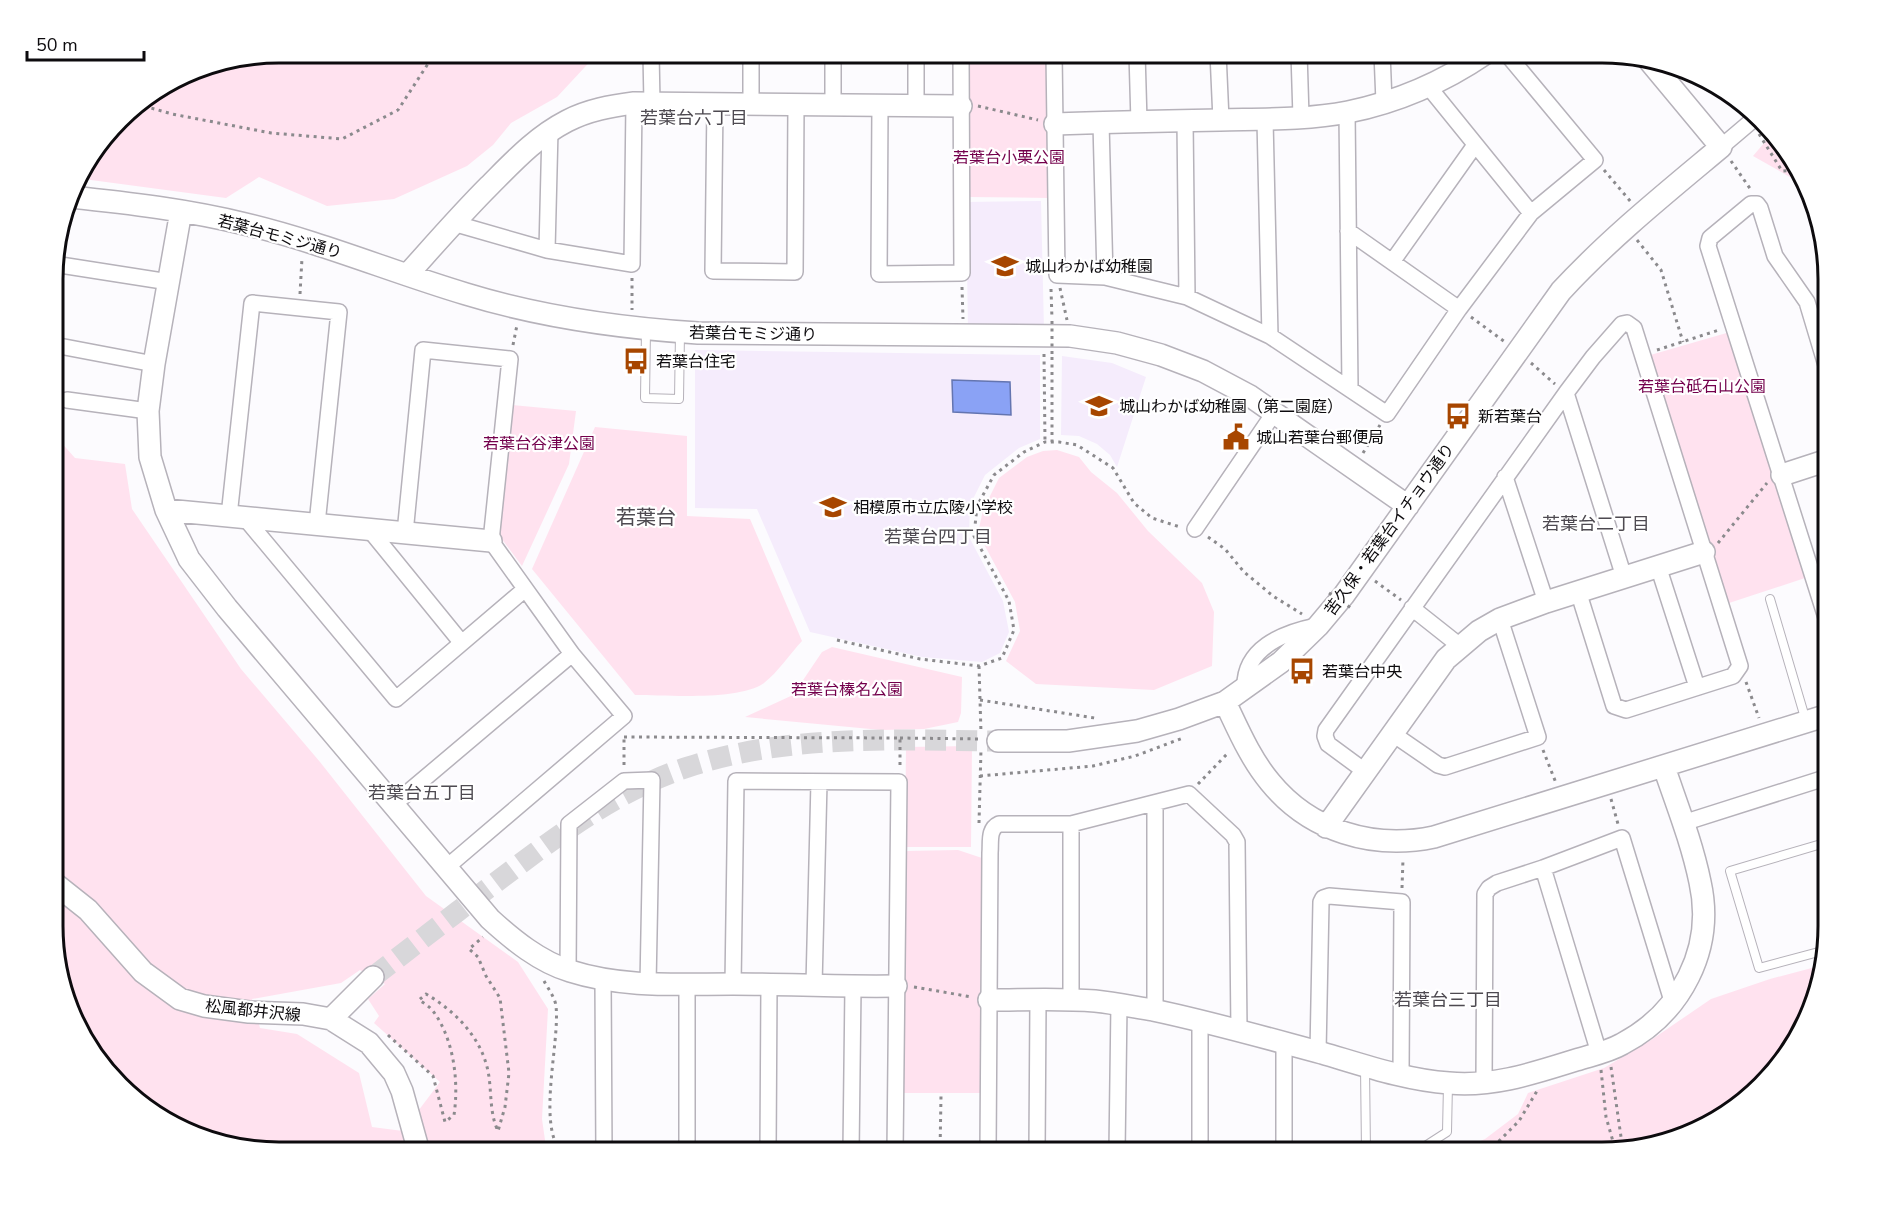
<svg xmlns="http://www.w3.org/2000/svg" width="1881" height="1205" font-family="'Nunito Sans','Noto Sans JP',sans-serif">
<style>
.built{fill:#f5ecfc}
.green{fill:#ffe2ef;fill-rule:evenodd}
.water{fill:#8aa2f5;stroke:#6475b0;stroke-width:1.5}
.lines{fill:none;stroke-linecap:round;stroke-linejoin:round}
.secondary-tunnel{stroke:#d8d7da;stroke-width:21;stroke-dasharray:21 10;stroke-linecap:butt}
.lane-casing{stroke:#b6b2ba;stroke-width:10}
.street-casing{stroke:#b6b2ba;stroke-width:18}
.secondary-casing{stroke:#b6b2ba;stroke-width:24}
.path{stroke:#8b8a8d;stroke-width:3;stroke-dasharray:3 4.5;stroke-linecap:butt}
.lane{stroke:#fff;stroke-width:8}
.street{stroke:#fff;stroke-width:15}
.secondary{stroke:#fff;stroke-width:21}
.path-bridge{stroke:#8b8a8d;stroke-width:3;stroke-dasharray:3 4.5;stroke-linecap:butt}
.labels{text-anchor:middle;stroke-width:4.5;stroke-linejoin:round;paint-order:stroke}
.park-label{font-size:16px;fill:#73004c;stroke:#fff}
.street-label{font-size:16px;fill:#0d0b0e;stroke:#fff}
.poi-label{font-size:16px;fill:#0d0b0e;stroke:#fff;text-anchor:start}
.neighbourhood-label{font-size:18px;fill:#4e4a51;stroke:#fff}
.quarter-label{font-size:20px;fill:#4e4a51;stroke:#fff}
.rim{fill:none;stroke:#0d0b0e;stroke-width:3}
</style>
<rect width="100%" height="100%" fill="#fcfbfe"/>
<!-- built -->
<path class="built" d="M1041 201 1044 330 968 329 966 202Z
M695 350 1040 355V439L1019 448 985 475 970 505 969 537 1003 601 1009 632 1000 653 982 662 922 657 810 632 757 509 695 508Z
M1062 356 1112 363 1146 377 1117 467 1110 455 1097 444 1079 436 1061 435Z"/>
<!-- green -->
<path class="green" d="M279 53H598L557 97 511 123 493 145 467 166 394 199 327 206 259 177 226 198 76 178 129 109 193 70Z
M968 53H1046L1050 198 968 197Z
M1770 136 1798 166 1804 185 1753 156Z
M1730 332 1805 578 1726 604 1647 356Z
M512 405 576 411 569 464 522 566 498 534Z
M595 427 687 436V516L750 519 802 641C790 654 778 672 764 683 739 701 667 695 635 695L532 569Z
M59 440 75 458 125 464 132 509 241 669 320 762 426 896 518 962 548 1009 542 1119 546 1147 550 1152H342L333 1147 317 1152H278L206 1141 153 1115 90 1052 54 955V442ZM360 970 385 984 368 999 379 1016 374 1023 440 1082 403 1131 372 1127 359 1073 297 1034 260 1028 252 999 341 983Z
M1057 450 1079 457 1091 472 1117 493 1148 531 1202 583 1214 612 1212 666 1154 690 1036 684 1006 661 1020 631 1015 602 978 533 983 510 999 478 1027 457 1043 451Z
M832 647 962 677 961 713 958 722 924 729 881 730 745 717 793 695 822 652Z
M972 746 971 847H905L906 747Z
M958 850 982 858 981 1093H901L906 851Z
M1823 965 1817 999 1791 1052 1715 1122 1617 1152H1454L1485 1139 1518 1114 1528 1093 1604 1068 1651 1040 1711 999 1770 979Z"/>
<!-- water -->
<path class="water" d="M952 380 1010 382 1011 415 953 412Z"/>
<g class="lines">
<!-- secondary-tunnel -->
<path class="secondary-tunnel" d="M373 977C413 946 454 914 495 883 554 838 617 790 688 767 788 734 894 740 998 741"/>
<!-- lane casing -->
<g class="lane-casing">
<path id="lane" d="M646 330 645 398 679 399 680 333
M1770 599 1806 721
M1826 950 1759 968 1730 871 1828 842
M1365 1067 1366 1152
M1416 1152 1447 1132 1448 1084"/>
</g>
<!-- street casing -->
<g class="street-casing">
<path id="street" d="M651 53 652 103
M751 53V103
M1054 53 1057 275 1105 277 1187 297 1270 336 1387 414 1459 309 1531 213 1595 160 1506 53
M1137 53 1139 122
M1218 53 1221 120
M1299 53 1301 117
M1382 53 1384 102
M1428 86 1531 213
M715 103 713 271 795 272 796 104
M833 104V53
M880 105 879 274 962 273 961 53
M916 106V53
M1347 112 1350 388
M1265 120 1270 336
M1185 121 1187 297
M1101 123 1105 277
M1721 147 1754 119
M453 223 547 250 632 264 634 103
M1348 231 1459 309
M547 250 550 130
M1392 262 1475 145
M54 264 169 282
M54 345 154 364
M1828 372 1807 302 1775 256 1760 208 1757 204H1751L1710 238 1708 246 1828 624
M1566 393 1624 577
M67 400 148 411
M1505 477 1546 602
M229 516 252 303 339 312 317 524
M245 518 396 699 524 590
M369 529 461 642
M1195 529 1274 413
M405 533 423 350 510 359 491 541 572 654 624 716 447 867
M1658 566 1697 687
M1412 608 1460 646
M1245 689C1243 649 1282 633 1316 626
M1393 734 1438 765 1445 767 1538 737 1500 619
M1366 772 1328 744 1325 736 1326 730 1566 393 1593 357 1622 324 1627 323 1634 328 1740 666 1733 676 1626 710 1614 706 1578 591
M1155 803V1011
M393 805 572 654
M1683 823 1828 777
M1543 868 1599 1053
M568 971 569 824 624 781 652 780 648 984
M603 980 604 1152
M687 984V1152
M733 984 736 781 899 782 895 1152
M814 985 819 782
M1071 1000V824
M1318 1052 1321 902 1323 898 1329 896 1402 902 1401 1074
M1484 1083 1485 894 1489 888 1497 883 1543 868 1622 838 1673 1004
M768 1152 769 985
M851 1152 853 987
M988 1152 990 853C991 842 988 829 999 824H1071L1189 794 1233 835 1237 842 1239 1030
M1037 1152 1038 1001
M1117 1152 1119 1004
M1200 1152V1022
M1284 1152V1043"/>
</g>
<!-- secondary casing -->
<g class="secondary-casing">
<path id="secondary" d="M1055 124C1110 122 1165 121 1220 120 1262 119 1307 120 1348 112 1398 102 1445 81 1486 53
M70 197C129 203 188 210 245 224 321 242 392 272 466 294 541 317 620 328 698 333L1070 336 1117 343 1161 355 1203 371 1250 396 1408 506
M181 211 154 364 148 411 150 457 166 510 189 559 227 608 490 919C513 940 540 962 570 971 623 988 678 984 733 984 787 984 842 987 896 986
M408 274C435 244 461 214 489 186 514 161 536 137 567 121 588 110 611 106 634 103L961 106
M1782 475 1828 460
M166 510 491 541
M1225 702C1238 729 1250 758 1270 782 1310 831 1373 850 1434 837L1828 715
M998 741H1068L1137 731 1179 719 1225 702 1281 662 1318 626 1344 595 1561 291C1610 238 1666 193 1721 147L1647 58
M1326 827 1446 659 1479 631 1500 619 1546 602 1704 552
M54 883 88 910 143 972 180 999 204 1006 249 1012 303 1014 331 1019 369 1043 394 1073 402 1091 419 1152
M989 1000C1024 1000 1060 998 1095 1001 1114 1003 1134 1007 1153 1010 1210 1022 1266 1038 1322 1053 1363 1065 1406 1080 1449 1083 1494 1087 1534 1073 1576 1060 1592 1055 1608 1052 1622 1044 1681 1013 1715 949 1700 882 1692 843 1677 805 1664 767
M331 1019 373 977"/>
</g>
<!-- path -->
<path class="path" d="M137 104 172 114 271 133 342 139 398 110 435 53
M978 106 1038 120
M1759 134 1782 171 1799 170
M1731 161 1751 190
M1604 170 1631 202
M1637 240 1661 270 1683 342
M632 278V310
M962 287 963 319
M1060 288 1067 320
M1051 289 1052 319
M300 294 302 258
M1471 317 1505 342
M513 345 517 325
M1657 350 1719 330
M1044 354 1045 442
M1052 357V442
M1531 363 1555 384
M1363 453 1380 425
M1208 537 1225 549 1244 572 1273 596 1302 614
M1718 543 1767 483
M1375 581 1401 600
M837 640 920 659 979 666 1002 658 1014 630 1009 601 974 536 977 506 994 475 1024 452 1045 442H1059L1077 445 1113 468 1134 503 1152 518 1180 527
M979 666 981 733
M1746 682 1759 718
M980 700 1095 718
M624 737 900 738V769
M900 738 981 739
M1543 750 1556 783
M624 765V736
M980 776 1093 766 1135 756 1183 738
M1198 784 1229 752
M1611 799 1618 824
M979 823 981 749
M1402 888 1403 859
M544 981C548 988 555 998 556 1006 560 1043 537 1123 561 1152
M914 987 972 997
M388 1035 433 1076 445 1122 454 1115C459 1082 454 1039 433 1011 430 1007 424 1003 419 1000L426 994C455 1011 481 1037 488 1071 492 1091 489 1112 498 1131L505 1107 509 1073 500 998 486 976 478 957 469 949 483 937
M1611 1067 1622 1144H1643
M1601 1070 1606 1117 1616 1152
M940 1152 941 1096
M1488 1152 1519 1121 1537 1091"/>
<!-- lane -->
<use href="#lane" class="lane"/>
<!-- street -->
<use href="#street" class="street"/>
<!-- secondary -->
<use href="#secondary" class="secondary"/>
<!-- path-bridge -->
<path class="path-bridge" d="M1052 321V357
M1329 593 1351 608"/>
</g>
<!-- icons -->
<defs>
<g id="school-bare" transform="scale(2.07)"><path d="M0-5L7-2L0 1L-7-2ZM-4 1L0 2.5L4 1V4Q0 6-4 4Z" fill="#a74600" stroke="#fff" stroke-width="2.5" paint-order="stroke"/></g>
<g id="bus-bare" transform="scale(2.07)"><path d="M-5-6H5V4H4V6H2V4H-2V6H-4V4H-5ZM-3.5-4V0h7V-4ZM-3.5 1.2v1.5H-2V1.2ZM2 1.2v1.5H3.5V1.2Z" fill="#a74600" stroke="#fff" stroke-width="2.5" paint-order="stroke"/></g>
<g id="civic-bare" transform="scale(2.07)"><path d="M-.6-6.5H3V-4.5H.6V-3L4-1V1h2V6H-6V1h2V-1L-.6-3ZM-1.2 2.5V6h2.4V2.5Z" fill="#a74600" stroke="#fff" stroke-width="2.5" paint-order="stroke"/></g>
</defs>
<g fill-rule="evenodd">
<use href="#school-bare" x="1005" y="266"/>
<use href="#bus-bare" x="636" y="361"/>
<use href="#school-bare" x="1099" y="406"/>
<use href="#bus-bare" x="1458" y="416"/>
<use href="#civic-bare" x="1236" y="437"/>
<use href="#school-bare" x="833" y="507"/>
<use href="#bus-bare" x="1302" y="671"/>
</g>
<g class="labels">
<!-- park labels -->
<g class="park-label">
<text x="1009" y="163">若葉台小栗公園</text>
<text x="1702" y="392">若葉台砥石山公園</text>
<text x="539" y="449">若葉台谷津公園</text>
<text x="847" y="695">若葉台榛名公園</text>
</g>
<!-- street labels -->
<g class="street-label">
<text transform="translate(280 236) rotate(15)" y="6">若葉台モミジ通り</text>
<text transform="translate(753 333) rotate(1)" y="6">若葉台モミジ通り</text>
<text transform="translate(1389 529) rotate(-54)" y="6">苦久保・若葉台イチョウ通り</text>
<text transform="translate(253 1010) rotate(6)" y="6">松風都井沢線</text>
</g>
<!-- poi labels -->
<g class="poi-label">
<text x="1025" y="272">城山わかば幼稚園</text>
<text x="656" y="367">若葉台住宅</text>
<text x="1119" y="412">城山わかば幼稚園（第二園庭）</text>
<text x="1478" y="422">新若葉台</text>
<text x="1256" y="443">城山若葉台郵便局</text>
<text x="853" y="513">相模原市立広陵小学校</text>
<text x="1322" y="677">若葉台中央</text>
</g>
<!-- neighbourhood labels -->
<g class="neighbourhood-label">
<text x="694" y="124">若葉台六丁目</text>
<text x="1596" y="530">若葉台二丁目</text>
<text x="938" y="543">若葉台四丁目</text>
<text x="422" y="799">若葉台五丁目</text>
<text x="1448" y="1006">若葉台三丁目</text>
</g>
<!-- quarter labels -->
<g class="quarter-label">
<text x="646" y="524">若葉台</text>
</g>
</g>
<!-- crop -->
<path d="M0 0H1881V1205H0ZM279 63H1602A216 216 0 0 1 1818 279V926A216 216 0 0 1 1602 1142H279A216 216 0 0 1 63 926V279A216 216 0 0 1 279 63Z" fill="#fff" fill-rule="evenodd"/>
<path class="rim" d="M279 63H1602A216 216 0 0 1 1818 279V926A216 216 0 0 1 1602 1142H279A216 216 0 0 1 63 926V279A216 216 0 0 1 279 63Z"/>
<!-- scale -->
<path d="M27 51v9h117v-9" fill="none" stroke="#0d0b0e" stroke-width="3"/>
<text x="36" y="51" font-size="18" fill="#0d0b0e" stroke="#ffffff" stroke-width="4.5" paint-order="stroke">50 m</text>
</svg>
